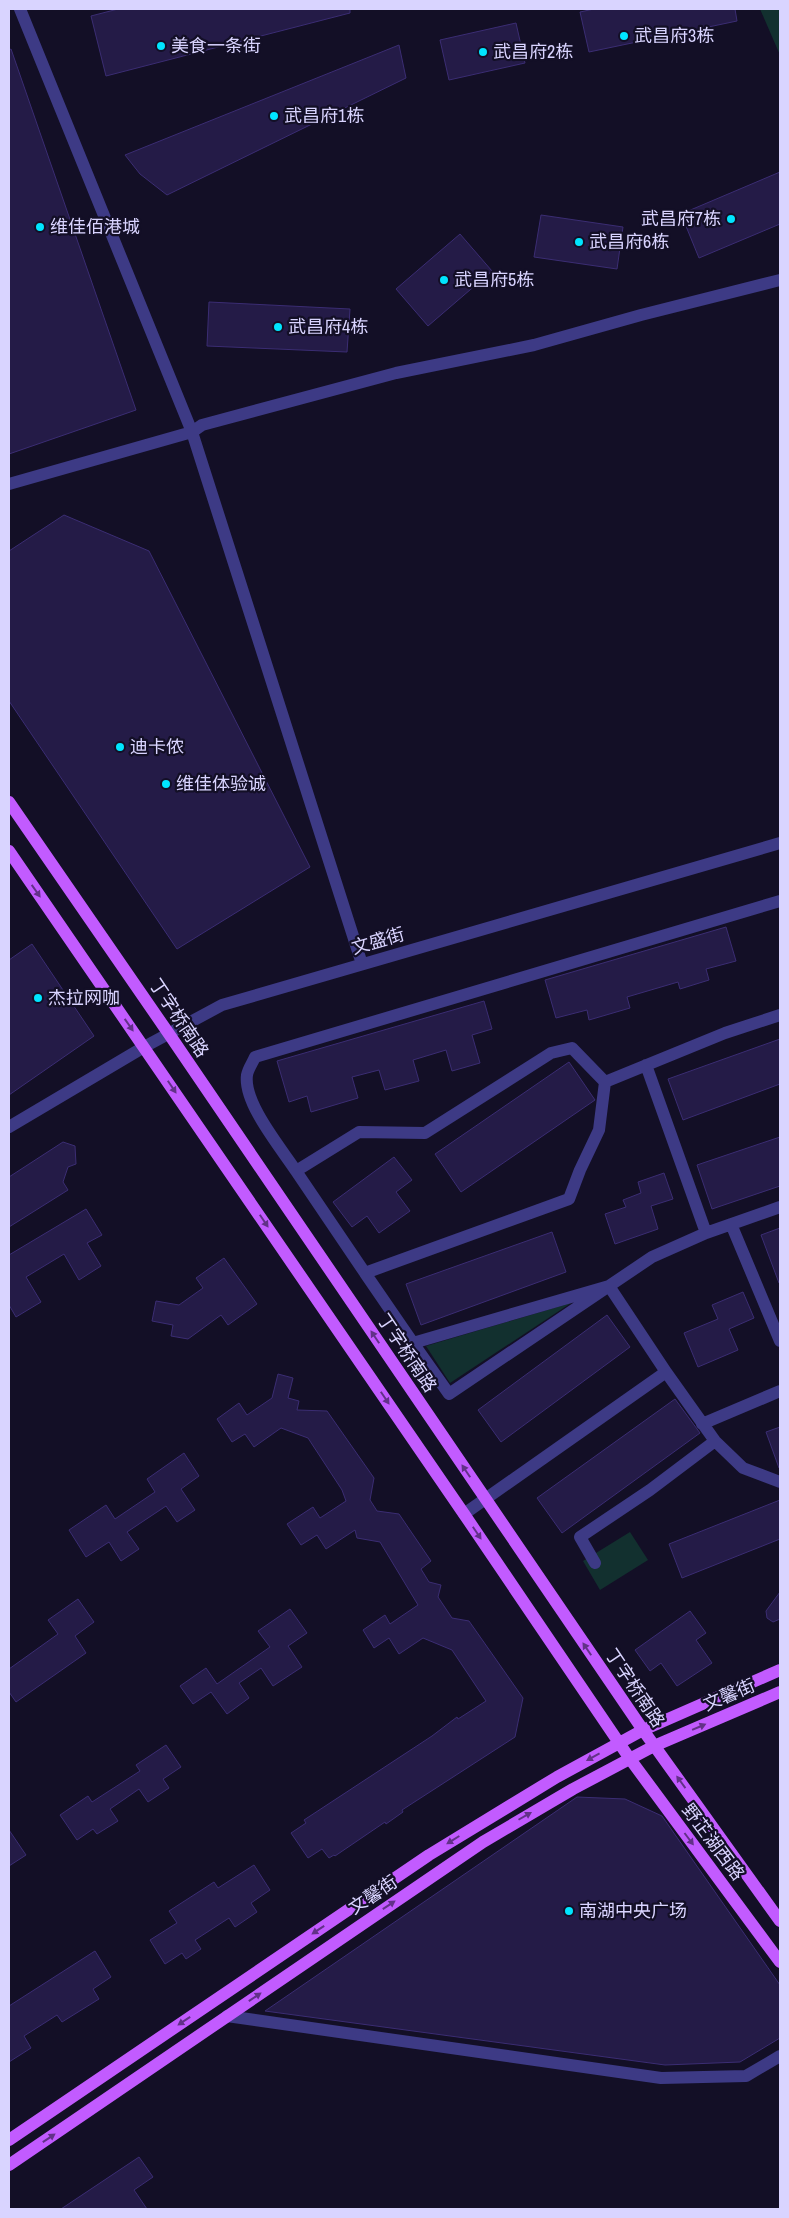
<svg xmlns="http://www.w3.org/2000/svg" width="789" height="2218" font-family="'Archivo Narrow','Noto Sans SC',sans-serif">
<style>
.green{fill:#12302f}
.building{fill:#241b47;stroke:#3b2d73}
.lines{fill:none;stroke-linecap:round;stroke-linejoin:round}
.minor{stroke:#3d3a85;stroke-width:12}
.major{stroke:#c25bff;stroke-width:12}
.oneway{fill:#623188}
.poi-dot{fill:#00e5ff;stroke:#130f26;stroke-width:2}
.labels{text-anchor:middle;stroke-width:4.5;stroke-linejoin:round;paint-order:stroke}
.poi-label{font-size:18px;fill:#d9d4ff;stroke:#130f26;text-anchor:start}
.street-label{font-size:18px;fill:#d9d4ff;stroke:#130f26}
</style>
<rect width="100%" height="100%" fill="#130f26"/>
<!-- green -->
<path class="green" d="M760 9H780V55Z
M571 1303 450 1383 426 1346Z
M630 1532 648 1560 600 1590 583 1561Z"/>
<!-- building -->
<path class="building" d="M118 9H350V13L106 76 91 16Z
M594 9H735L737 21 589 52 580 12Z
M516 23 525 63 449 80 440 40Z
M399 45 406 78 167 195 140 174 125 155Z
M11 49 136 410 9 454V50Z
M780 172V224L699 258 681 214Z
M541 215 623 227 617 269 534 257Z
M460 234 492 271 428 326 396 289Z
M209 302 350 309 347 352 207 346Z
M64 515 149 551 310 867 177 949 9 701V551Z
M726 927 736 961 706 969 709 980 680 989 678 982 627 997 630 1008 589 1020 587 1010 556 1018 545 980Z
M32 944 94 1036 9 1095V960Z
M484 1001 492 1029 472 1035 480 1063 452 1071 446 1050 413 1060 419 1081 385 1090 379 1070 352 1077 358 1098 311 1112 307 1096 289 1102 277 1061Z
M780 1039V1084L683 1120 668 1079Z
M569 1062 595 1100 461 1192 435 1154Z
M780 1137V1186L712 1209 697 1165Z
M63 1142 75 1146 76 1164 68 1167 63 1182 68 1190 9 1227V1177Z
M394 1157 412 1180 396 1192 410 1211 379 1233 367 1216 352 1227 333 1202Z
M664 1173 673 1199 651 1206 658 1229 615 1244 605 1214 626 1207 623 1200 641 1193 638 1182Z
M86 1209 102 1235 87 1243 101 1266 79 1280 64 1254 26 1277 41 1302 16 1317 9 1305V1255Z
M780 1228V1283H779L761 1235Z
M552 1232 566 1272 421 1325 406 1284Z
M224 1258 257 1304 228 1325 221 1315 188 1339 171 1336 173 1325 152 1321 156 1301 179 1305 203 1288 196 1278Z
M743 1292 754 1318 729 1329 738 1350 698 1367 684 1333 718 1319 712 1305Z
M607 1315 630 1347 501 1442 478 1410Z
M278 1374 293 1378 288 1398 299 1401 297 1410 327 1411 374 1478 370 1500 377 1511 399 1514 431 1561 421 1569 429 1582 441 1585 438 1597 452 1618 469 1621 523 1698 515 1737 402 1810 403 1812 386 1824 385 1822 335 1856 334 1855 329 1858 322 1849 308 1858 291 1833 306 1823 304 1820 432 1736 457 1717 458 1719 486 1701 452 1650 423 1638 399 1654 389 1638 374 1648 363 1630 385 1615 390 1624 418 1605 380 1542 357 1538 355 1530 326 1549 317 1535 301 1545 287 1524 313 1507 320 1518 346 1501 342 1490 308 1438 281 1428 254 1447 245 1434 232 1442 217 1419 239 1403 247 1415 272 1398Z
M675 1399 700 1433 562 1533 537 1498Z
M780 1427V1467L779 1468 766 1432Z
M184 1453 199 1476 181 1489 195 1510 177 1522 166 1506 127 1532 139 1549 121 1561 109 1542 86 1557 69 1530 106 1505 115 1519 155 1492 147 1479Z
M780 1500V1539L682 1578 669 1544Z
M780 1592V1619L773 1622 767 1618 766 1611Z
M78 1599 94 1622 75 1636 86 1653 16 1702 9 1692V1669L58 1634 48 1620Z
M290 1609 307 1633 288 1646 302 1667 273 1686 261 1668 239 1683 249 1698 227 1714 211 1692 193 1704 180 1686 206 1668 217 1684 270 1647 258 1631Z
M690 1611 706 1633 696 1640 712 1663 677 1686 661 1663 650 1671 635 1650Z
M166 1745 181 1767 163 1779 169 1788 148 1802 139 1789 110 1809 118 1821 97 1834 93 1829 77 1840 60 1815 88 1796 92 1802 140 1771 136 1765Z
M577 1797 625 1799 662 1816 780 1985V2038L740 2062 665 2065 265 2011Z
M9 1830 26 1855 9 1866Z
M254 1865 270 1890 251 1903 257 1912 235 1927 229 1918 195 1940 201 1949 186 1959 182 1953 165 1964 150 1940 177 1923 169 1911 214 1882 218 1888Z
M95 1951 111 1977 93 1989 99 1999 62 2022 57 2015 24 2036 31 2048 9 2062V2006Z
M139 2157 153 2177 134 2190 147 2209H61Z"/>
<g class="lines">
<!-- minor -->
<path class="minor" d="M20 9 192 432 362 964
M9 484 192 432 202 425 396 373 534 345 641 315 780 280
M646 1065 706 1233
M9 1127 144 1047 222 1005 780 843
M296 1171C281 1148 243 1103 247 1075 248 1069 253 1062 255 1057L780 901
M731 1224 780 1341
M365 1273 296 1171 359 1132 425 1133 551 1053 572 1048 605 1082 725 1033 780 1015
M413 1343 365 1273 569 1199 580 1170 599 1130 605 1082
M702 1424 780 1391
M715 1441 743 1468 780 1482
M464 1514 666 1372 609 1286 449 1394 413 1343 609 1286 652 1257 706 1233 780 1207
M595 1563 580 1537 650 1490 715 1441 666 1372
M227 2016 661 2078 746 2076 780 2056"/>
<!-- major -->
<path class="major" d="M9 802 169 1034 643 1730 780 1921
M9 851 464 1514 630 1759 780 1962
M9 2140 429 1855 557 1777 643 1730 780 1670
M9 2165 483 1842 573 1789 654 1746 780 1692"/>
</g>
<!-- one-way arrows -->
<defs><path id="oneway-solid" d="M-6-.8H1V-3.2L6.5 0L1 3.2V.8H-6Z" transform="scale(1.25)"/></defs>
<g class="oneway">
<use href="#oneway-solid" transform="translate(36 891) rotate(55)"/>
<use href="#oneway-solid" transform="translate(129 1025) rotate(55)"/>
<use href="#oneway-solid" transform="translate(172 1087) rotate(56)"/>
<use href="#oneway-solid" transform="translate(264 1221) rotate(56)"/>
<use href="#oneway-solid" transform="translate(375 1337) rotate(-124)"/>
<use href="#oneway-solid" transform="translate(385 1398) rotate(56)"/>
<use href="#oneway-solid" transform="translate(466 1471) rotate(-124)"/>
<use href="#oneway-solid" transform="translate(477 1533) rotate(56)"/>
<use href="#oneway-solid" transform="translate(587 1649) rotate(-124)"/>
<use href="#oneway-solid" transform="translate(699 1727) rotate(-23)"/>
<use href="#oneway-solid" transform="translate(593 1757) rotate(151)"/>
<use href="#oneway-solid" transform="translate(681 1782) rotate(-126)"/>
<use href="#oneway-solid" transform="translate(525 1816) rotate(-30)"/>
<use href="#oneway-solid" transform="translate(689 1839) rotate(53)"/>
<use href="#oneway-solid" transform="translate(453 1840) rotate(148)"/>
<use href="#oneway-solid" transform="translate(389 1905) rotate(-34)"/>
<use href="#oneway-solid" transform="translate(318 1930) rotate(146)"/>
<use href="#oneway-solid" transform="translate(255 1997) rotate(-34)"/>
<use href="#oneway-solid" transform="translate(184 2021) rotate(146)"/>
<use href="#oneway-solid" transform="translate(49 2138) rotate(-34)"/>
</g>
<!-- markers -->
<g class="poi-dot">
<circle cx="624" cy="36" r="5"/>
<circle cx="161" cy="46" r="5"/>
<circle cx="483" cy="52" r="5"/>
<circle cx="274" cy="116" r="5"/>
<circle cx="731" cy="219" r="5"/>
<circle cx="40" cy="227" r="5"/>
<circle cx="579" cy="242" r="5"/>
<circle cx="444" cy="280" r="5"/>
<circle cx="278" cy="327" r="5"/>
<circle cx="120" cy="747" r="5"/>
<circle cx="166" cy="784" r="5"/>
<circle cx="38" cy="998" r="5"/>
<circle cx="569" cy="1911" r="5"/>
</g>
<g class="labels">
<!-- poi labels -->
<g class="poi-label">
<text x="634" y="42">武昌府3栋</text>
<text x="171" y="52">美食一条街</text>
<text x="493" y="58">武昌府2栋</text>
<text x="284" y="122">武昌府1栋</text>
<text x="721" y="225" text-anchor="end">武昌府7栋</text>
<text x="50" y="233">维佳佰港城</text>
<text x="589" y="248">武昌府6栋</text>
<text x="454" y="286">武昌府5栋</text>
<text x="288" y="333">武昌府4栋</text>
<text x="130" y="753">迪卡侬</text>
<text x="176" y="790">维佳体验诚</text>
<text x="48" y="1004">杰拉网咖</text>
<text x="579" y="1917">南湖中央广场</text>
</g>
<!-- street labels -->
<g class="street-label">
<text transform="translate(378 941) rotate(-16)" y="6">文盛街</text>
<text transform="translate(179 1018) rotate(56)" y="6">丁字桥南路</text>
<text transform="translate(407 1353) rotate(56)" y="6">丁字桥南路</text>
<text transform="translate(635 1688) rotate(56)" y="6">丁字桥南路</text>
<text transform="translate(729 1695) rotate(-23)" y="6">文馨街</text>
<text transform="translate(713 1842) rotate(53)" y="6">野芷湖西路</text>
<text transform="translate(373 1895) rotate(-34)" y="6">文馨街</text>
</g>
</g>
<!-- border -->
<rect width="789" height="2218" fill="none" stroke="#d9d4ff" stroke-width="20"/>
</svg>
